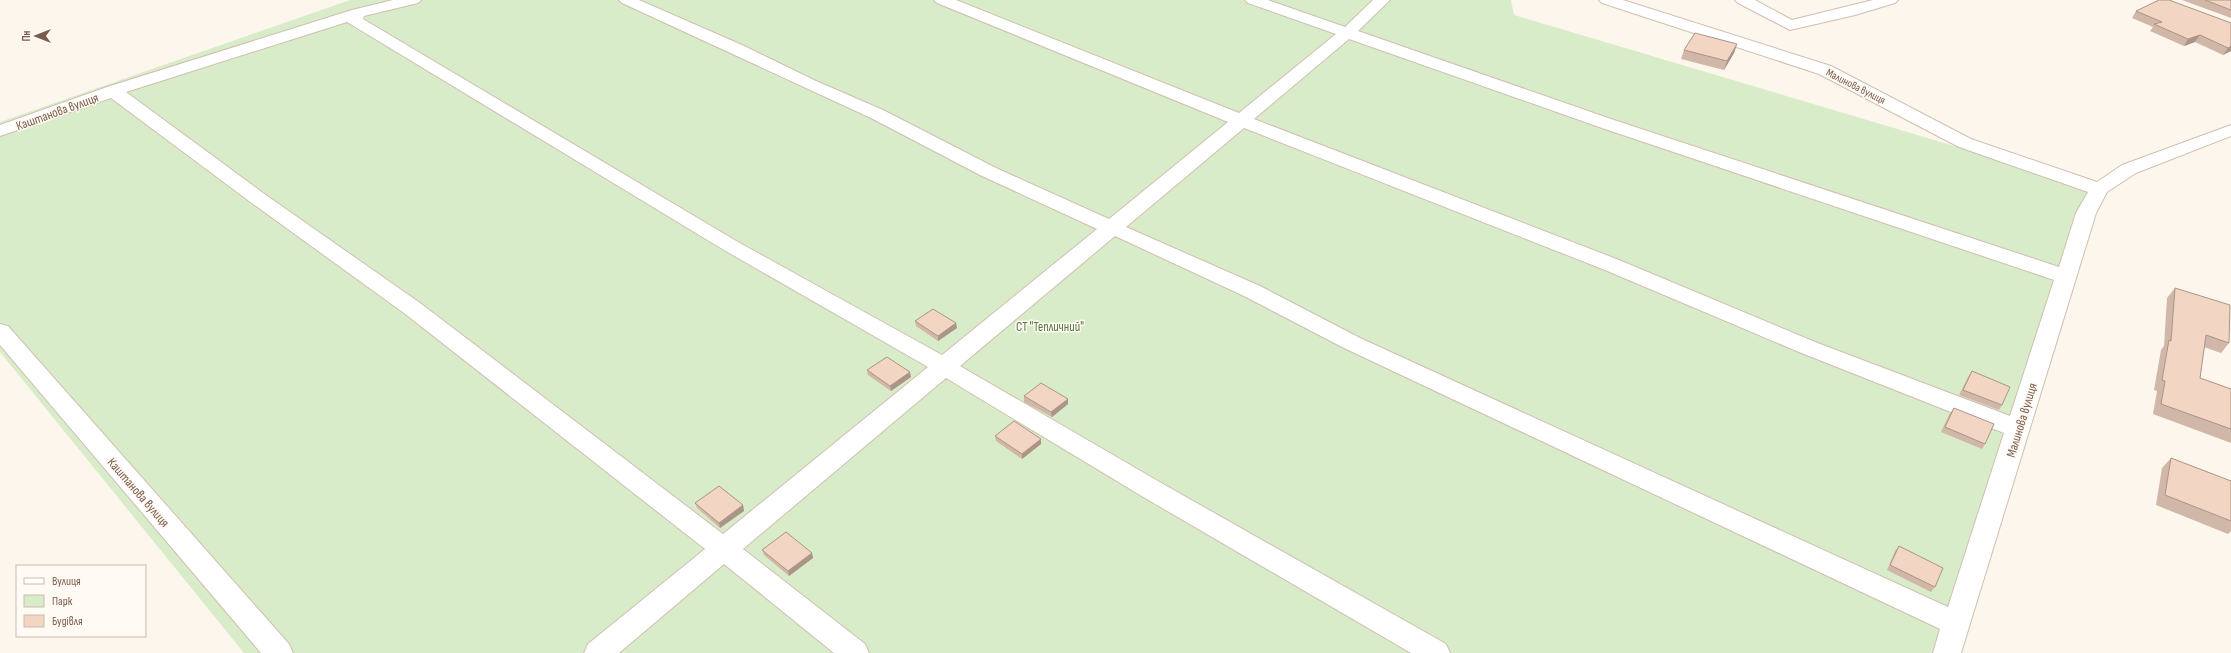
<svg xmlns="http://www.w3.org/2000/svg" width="2231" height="653" font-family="'Sofia Sans Condensed',sans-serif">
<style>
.green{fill:#d8ecc9}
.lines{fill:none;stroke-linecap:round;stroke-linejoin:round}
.street-casing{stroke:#d1beb0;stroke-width:2}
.street{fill:#fff;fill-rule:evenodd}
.wall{fill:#d1b7a8}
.shaded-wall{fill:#aa9588}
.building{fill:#f3d5c3;stroke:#aa9588}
.labels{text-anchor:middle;stroke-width:3;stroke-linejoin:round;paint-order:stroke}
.far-street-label{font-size:11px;fill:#7a5c4d;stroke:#fffaf3}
.street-label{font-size:13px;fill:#7a5c4d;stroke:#fffaf3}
.park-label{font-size:13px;fill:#537a41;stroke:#fffaf3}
</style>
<rect width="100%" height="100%" fill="#fdf6ec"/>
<!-- green -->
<path class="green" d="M350 0H1511L1514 15 2099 189 1954 653H244L0 352V122Z"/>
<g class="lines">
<!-- street casing -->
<g class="street-casing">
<path id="street" d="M393 0H421L418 3 364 16 363 19 738 242 942 355 1097 229 982 176 871 118 622 3 619 0H639L742 45 816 81 883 110 996 168 1109 219 1228 122 937 3 934 0H956L1239 113 1336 34 1248 3 1245 0H1268L1345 27 1373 0H1390L1358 31 1614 120 2059 267 2076 213 2088 192 1959 147 1819 74 1602 3 1599 0H1623L1831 66 1971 139 2097 182 2122 165 2231 125V136L2136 173 2107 192 2096 213 1961 653H1933L1940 629 1344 348 1244 296 1115 236 960 366 1163 484 1446 644 1450 653H1411L1145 498 946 378 743 549 865 644 869 653H834L724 564 619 653H584L588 644 705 549 404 313 249 201 111 98 0 136V125L107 87 352 10ZM347 22 724 250 928 367 723 534 420 303 263 193 126 92ZM1349 39 1602 128 2054 280 2010 416 1815 342 1619 260 1254 119ZM1244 128 1605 270 1799 352 2004 433 1948 607 1360 338 1260 286 1126 227Z
M1735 0H1755L1792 20 1873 0H1898L1895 3 1855 15 1790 30 1738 3Z
M0 324 8 326 289 644 293 653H261L0 345Z"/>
</g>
<!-- street -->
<use href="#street" class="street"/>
</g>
<!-- wall -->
<path class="wall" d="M2182 0H2231V18Z
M2136 11 2231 23V51L2223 55 2195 42 2184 46 2150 31 2153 27 2132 18Z
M1737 44 1734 53 1724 70 1681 59 1684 50Z
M2175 288 2229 343 2221 353 2204 347 2200 378 2231 389V443L2153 414 2157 391 2154 390 2161 350 2164 346 2167 298Z
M915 321 956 323 957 328 938 341 916 326Z
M867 370 911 377 891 391 868 375Z
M1972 371 2002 405 1999 410 1959 395 1968 377Z
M1024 396 1068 404 1052 417 1024 402Z
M1954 408 1985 444 1982 449 1941 432 1950 413Z
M995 436 1041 439V444L1022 459 996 441Z
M2171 458 2231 481V531L2228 534 2156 505 2162 468Z
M695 503 743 505 744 511 720 528 697 508Z
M1899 546 1935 587 1931 592 1887 570 1895 551Z
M762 550 813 558 789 576 764 555Z"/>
<!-- shaded-wall -->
<path class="shaded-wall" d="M2200 35 2195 42 2184 46 2188 39Z
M1737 44 1734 53 1724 70 1727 61Z
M2231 46V51L2223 55 2228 48Z
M956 323 957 328 938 341V336Z
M910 372 911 377 891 391 890 386Z
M1068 399V404L1052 417 1051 412Z
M1041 439V444L1022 459V454Z
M743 505 744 511 720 528 719 523Z
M812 553 813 558 789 576 788 571Z"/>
<!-- building -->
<path class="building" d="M2159 0H2169L2231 23V46L2228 48 2200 35 2188 39 2154 24 2162 22 2136 11Z
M2205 0H2231V10Z
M1695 33 1737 44 1727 61 1684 50Z
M2175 288 2230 305 2229 343 2206 335 2200 378 2231 389V429L2161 404 2165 381 2162 380 2169 340 2171 341Z
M933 309 956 323 938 336 915 321Z
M887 357 910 372 890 386 867 370Z
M1972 371 2010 387 2002 405 1963 390Z
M1041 383 1068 399 1051 412 1024 396Z
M1954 408 1994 424 1985 444 1945 427Z
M1014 421 1041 439 1022 454 995 436Z
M2171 458 2231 481V521L2165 495Z
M719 486 743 505 719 523 695 503Z
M786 532 812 553 788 571 762 550Z
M1899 546 1943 568 1935 587 1890 565Z"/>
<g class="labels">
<!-- far-street labels -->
<g class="far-street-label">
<text transform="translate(1856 86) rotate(27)" y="4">Малинова вулиця</text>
</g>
<!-- street labels -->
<g class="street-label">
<text transform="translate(57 111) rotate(-20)" y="5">Каштанова вулиця</text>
<text transform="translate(2021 420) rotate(-73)" y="5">Малинова вулиця</text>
<text transform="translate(139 492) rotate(49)" y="5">Каштанова вулиця</text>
</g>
<!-- park labels -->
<g class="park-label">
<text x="1050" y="331">СТ "Тепличний"</text>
</g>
</g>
<!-- legend -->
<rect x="16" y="565" width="130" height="72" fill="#fffaf3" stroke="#cabbb1"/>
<rect x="24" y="578" width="20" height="6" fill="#ffffff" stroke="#cabbb1"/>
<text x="52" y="585" font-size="12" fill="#7a5c4d">Вулиця</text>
<rect x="24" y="595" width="20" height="12" fill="#d8ecc9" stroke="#cabbb1"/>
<text x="52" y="605" font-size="12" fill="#7a5c4d">Парк</text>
<rect x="24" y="615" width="20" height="12" fill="#f3d5c3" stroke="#cabbb1"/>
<text x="52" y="625" font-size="12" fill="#7a5c4d">Будівля</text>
<!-- north arrow -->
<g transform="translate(36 36) rotate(270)" stroke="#fffaf3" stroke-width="3" paint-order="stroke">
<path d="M0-3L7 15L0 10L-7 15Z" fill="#7a5c4d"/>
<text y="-6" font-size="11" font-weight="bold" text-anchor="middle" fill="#7a5c4d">Пн</text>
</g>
</svg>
